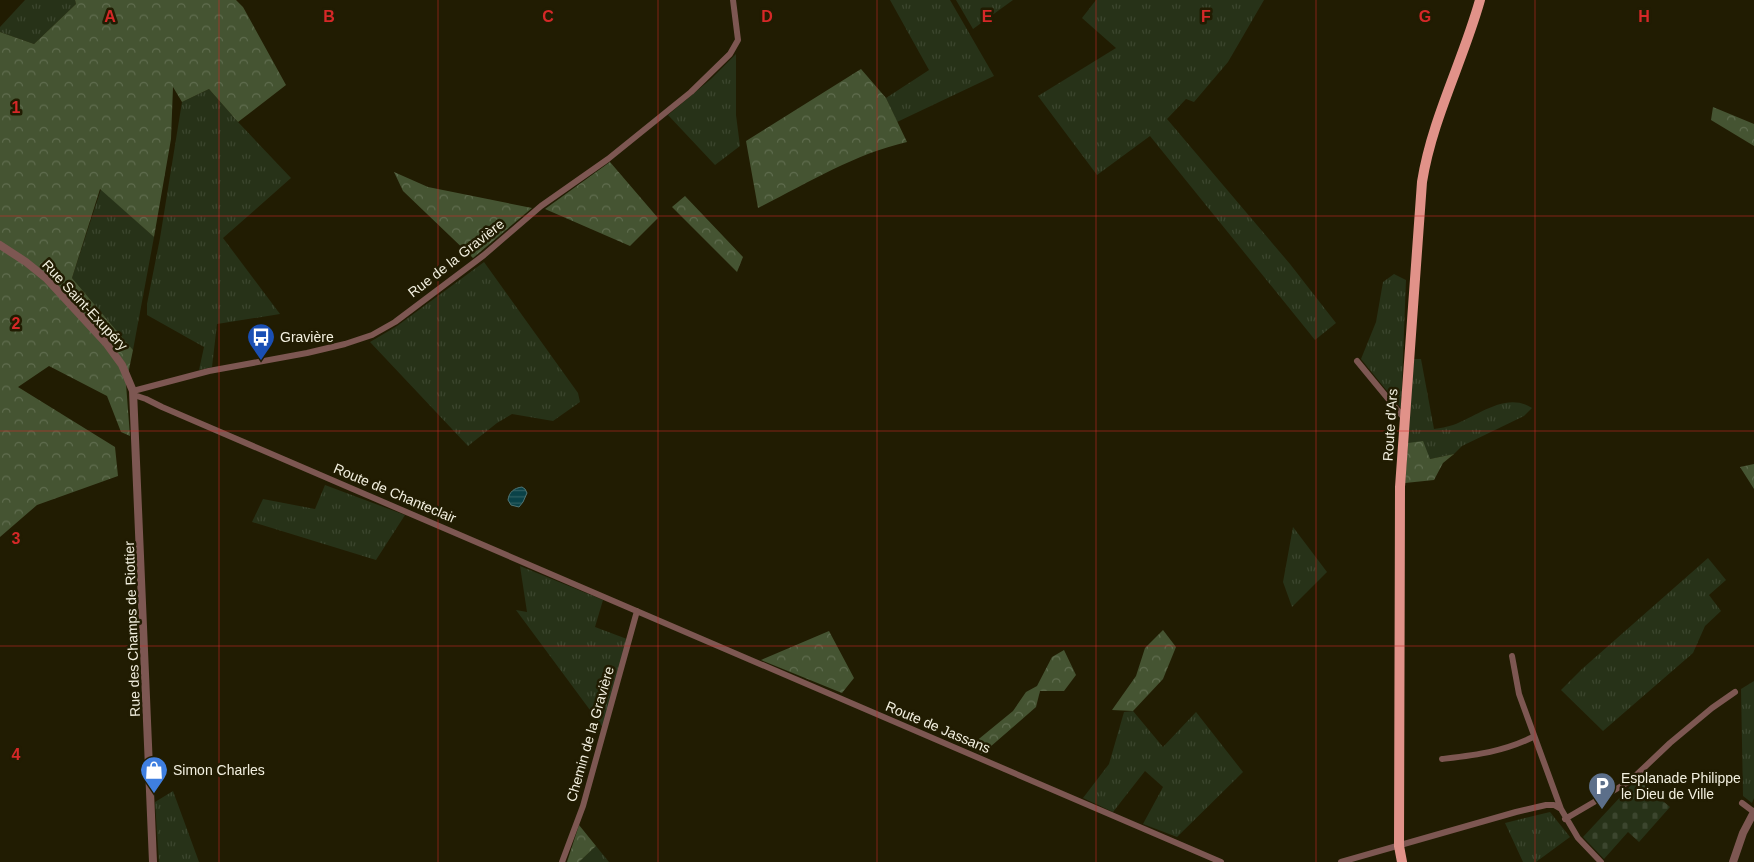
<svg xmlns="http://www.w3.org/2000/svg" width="1754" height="862" font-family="Arial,sans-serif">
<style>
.grass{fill:url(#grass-tufts)}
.forest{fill:url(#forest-crowns)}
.cemetery{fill:url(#cemetery-stones)}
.water{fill:url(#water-rules);stroke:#507676}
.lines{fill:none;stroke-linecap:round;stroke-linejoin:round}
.minor{stroke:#7d5752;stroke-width:6}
.tertiary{stroke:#7d5752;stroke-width:8}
.primary{stroke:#e19289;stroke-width:10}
.grid{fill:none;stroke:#d62828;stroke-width:1;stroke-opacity:0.55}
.labels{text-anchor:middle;stroke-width:5;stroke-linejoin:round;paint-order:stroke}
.street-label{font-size:14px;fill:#f3f0e0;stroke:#211c02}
.poi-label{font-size:14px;fill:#f3f0e0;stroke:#211c02;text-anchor:start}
.grid-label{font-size:16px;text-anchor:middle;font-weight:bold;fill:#d62828;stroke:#211c02;stroke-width:5;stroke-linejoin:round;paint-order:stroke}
</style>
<defs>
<pattern id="grass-tufts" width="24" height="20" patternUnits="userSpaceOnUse" patternTransform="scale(1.25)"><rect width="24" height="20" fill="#273218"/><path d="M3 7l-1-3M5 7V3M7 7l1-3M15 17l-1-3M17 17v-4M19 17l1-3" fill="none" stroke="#3c462e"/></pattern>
<pattern id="forest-crowns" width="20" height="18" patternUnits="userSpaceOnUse" patternTransform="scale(1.25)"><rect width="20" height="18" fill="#455432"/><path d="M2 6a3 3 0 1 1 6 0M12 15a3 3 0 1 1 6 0" fill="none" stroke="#606d4f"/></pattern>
<pattern id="cemetery-stones" width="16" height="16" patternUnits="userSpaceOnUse" patternTransform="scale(1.25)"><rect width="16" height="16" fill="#273218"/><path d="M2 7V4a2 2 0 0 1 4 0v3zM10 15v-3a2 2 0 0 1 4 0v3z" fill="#3c462e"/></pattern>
<pattern id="water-rules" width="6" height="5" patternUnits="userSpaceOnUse" patternTransform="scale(1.25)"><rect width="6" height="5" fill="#0a4248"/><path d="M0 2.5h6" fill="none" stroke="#2e5e62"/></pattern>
</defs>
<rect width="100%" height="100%" fill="#211c02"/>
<!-- grass -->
<path class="grass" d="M25 0H75L76 4 34 44 0 32V27Z
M890 0H950L994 76 897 122 886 98 929 70Z
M956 0H1013L973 29Z
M1096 0H1264L1228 62 1194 102 1186 99 1167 119 1290 264 1336 323 1315 340 1150 136 1097 175 1038 96 1116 48 1082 18Z
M736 54V115L740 146 715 165 668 115 711 79Z
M209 89 238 122 291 178 223 238 280 314 217 324 212 367 199 370 204 347 147 315V304L160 238 182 102Z
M101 189 154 237 133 350 72 278Z
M484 262 578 393 580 402 553 421 512 414 497 423 468 446 370 342 397 326Z
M1394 274 1406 280 1401 408 1361 359 1376 322 1383 282Z
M1413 359H1421L1434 429C1440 428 1447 427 1453 425 1478 416 1506 391 1532 408L1524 416 1462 446 1454 454 1430 459 1408 443Z
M325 485 405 515 376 560 252 522 263 499 315 509Z
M1293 527 1327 572 1292 607 1283 582Z
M1708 558 1726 580 1709 595 1721 611 1705 626 1693 653 1603 731 1561 690 1582 669Z
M520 566 603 600 595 627 627 639 604 729 516 610 527 612Z
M1754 681V798L1752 803 1743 796 1741 689Z
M1133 711 1163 747 1196 712 1243 772 1177 837 1143 824 1163 787 1145 771 1113 812 1083 798 1109 764 1124 712Z
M173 791 199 862H159L155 802Z
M1550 812 1570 837 1536 862H1523L1505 823Z
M596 846 609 862H579Z"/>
<!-- forest -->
<path class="forest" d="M75 0H236L243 7 286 85 238 122 209 89 182 102 173 87 171 139 154 237 100 189 72 278 133 350 126 384 130 436 121 432 107 396 49 366 18 387 115 447 118 476 37 505 0 537V32L34 44 76 4Z
M861 69 886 98 907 142C854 154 806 184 758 208L746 141Z
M1713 107 1754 124V146L1711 120Z
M610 162 658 218 630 246 545 209Z
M394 172 428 187 532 208 473 258 403 191Z
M685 196 743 257 737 272 672 207Z
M1423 441 1430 459 1454 454 1443 463 1434 480 1405 483 1408 443Z
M1754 464V489L1740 467Z
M1163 630 1176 647 1163 679 1133 711 1112 710 1136 676 1145 648Z
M829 631 854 678 842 693 761 660Z
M1064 650 1076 675 1064 691H1040L1036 707 982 754 969 747 1013 711 1026 692 1037 686 1052 657Z
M579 825 596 846 579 862H567Z"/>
<!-- cemetery -->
<path class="cemetery" d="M1637 779 1670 807 1639 842 1628 832 1604 859 1583 837Z"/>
<!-- water -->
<path class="water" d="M522 487 525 489 527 493 523 502 519 507 511 505 508 500C509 492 514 488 522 487Z"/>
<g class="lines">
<!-- minor -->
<path class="minor" d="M1357 361 1404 418
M133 391 209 371 307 353 345 344 372 335 395 322 484 255 541 206 608 159 691 92 730 54 738 40 733 0
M134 395 146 399 162 407 1221 862
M1512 656 1519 694 1561 809
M1442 759C1475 755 1503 752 1533 737
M1742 803 1754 812
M1565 819 1630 781 1670 743 1712 708 1735 692
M562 862 583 806 637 611
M1341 862 1516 812 1546 805H1554L1561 809 1578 838 1601 862"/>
<!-- tertiary -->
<path class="tertiary" d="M0 245 26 262 47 279 106 343 122 365 133 391 153 862
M1733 862 1743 833 1754 812"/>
<!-- primary -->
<path class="primary" d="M1402 862 1399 846 1400 487 1422 182C1432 119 1463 61 1480 0"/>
</g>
<!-- grid -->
<path class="grid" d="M219 0V862M438 0V862M658 0V862M877 0V862M1096 0V862M1316 0V862M1535 0V862M0 216H1754M0 431H1754M0 646H1754"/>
<!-- icons -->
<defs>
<g id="bus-pin" transform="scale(1.4375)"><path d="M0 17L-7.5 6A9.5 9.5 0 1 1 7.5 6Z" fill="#1a4fb4" stroke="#211c02"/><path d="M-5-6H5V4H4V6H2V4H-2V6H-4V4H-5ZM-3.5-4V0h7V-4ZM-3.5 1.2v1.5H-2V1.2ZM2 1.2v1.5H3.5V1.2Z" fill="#fff"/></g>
<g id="shop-pin" transform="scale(1.4375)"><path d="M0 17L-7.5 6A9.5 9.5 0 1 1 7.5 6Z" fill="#3f7fe0" stroke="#211c02"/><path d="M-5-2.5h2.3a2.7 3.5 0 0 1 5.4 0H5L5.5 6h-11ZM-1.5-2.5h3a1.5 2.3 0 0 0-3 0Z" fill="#fff"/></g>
<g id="parking-pin" transform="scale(1.4375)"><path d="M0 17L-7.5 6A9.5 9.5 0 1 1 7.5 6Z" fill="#5c6f8a" stroke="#211c02"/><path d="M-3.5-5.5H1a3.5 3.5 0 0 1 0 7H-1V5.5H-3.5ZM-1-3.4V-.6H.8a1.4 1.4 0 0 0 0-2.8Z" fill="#fff"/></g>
</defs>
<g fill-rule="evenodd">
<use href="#bus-pin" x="261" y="337"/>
<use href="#shop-pin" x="154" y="770"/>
<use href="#parking-pin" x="1602" y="786"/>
</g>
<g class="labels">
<!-- street labels -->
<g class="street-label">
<text transform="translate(456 258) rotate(-38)" y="5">Rue de la Gravière</text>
<text transform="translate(85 305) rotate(47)" y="5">Rue Saint-Exupéry</text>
<text transform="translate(1390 425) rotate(-86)" y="5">Route d'Ars</text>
<text transform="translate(395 493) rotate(23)" y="5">Route de Chanteclair</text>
<text transform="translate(132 629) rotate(-92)" y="5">Rue des Champs de Riottier</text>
<text transform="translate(938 727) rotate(23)" y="5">Route de Jassans</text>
<text transform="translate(590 734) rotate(-74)" y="5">Chemin de la Gravière</text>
</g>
<!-- poi labels -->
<g class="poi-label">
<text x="280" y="342">Gravière</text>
<text x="173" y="775">Simon Charles</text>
<text x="1621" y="783">Esplanade Philippe<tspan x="1621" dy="16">le Dieu de Ville</tspan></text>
</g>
</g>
<g class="grid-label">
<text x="110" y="22">A</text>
<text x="329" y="22">B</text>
<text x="548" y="22">C</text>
<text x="767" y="22">D</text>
<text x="987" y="22">E</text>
<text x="1206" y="22">F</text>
<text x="1425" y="22">G</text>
<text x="1644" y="22">H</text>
<text x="16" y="113">1</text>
<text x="16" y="329">2</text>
<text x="16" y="544">3</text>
<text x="16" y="760">4</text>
</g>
</svg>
